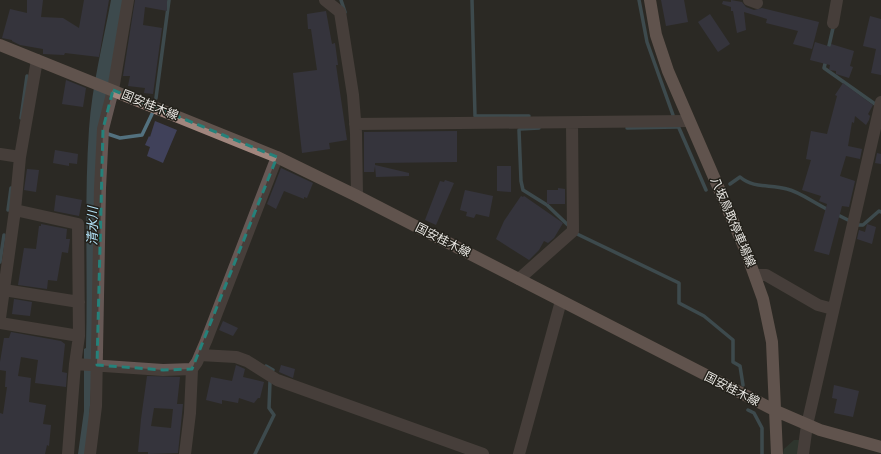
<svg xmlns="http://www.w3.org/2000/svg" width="881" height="454" font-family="Roboto,'Noto Sans JP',sans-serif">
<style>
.green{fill:#324439}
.water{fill:#53717f}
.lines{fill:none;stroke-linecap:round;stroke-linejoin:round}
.stream{stroke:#53717f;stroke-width:3.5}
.building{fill:#40415a;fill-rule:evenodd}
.minor{stroke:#665855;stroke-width:12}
.major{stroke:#a1867e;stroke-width:12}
.marked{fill:none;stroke:#25817a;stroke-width:3;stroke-dasharray:8 5;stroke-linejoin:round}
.labels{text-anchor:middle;stroke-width:3;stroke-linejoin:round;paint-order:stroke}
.street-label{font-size:12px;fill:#e8e6e2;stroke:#22201a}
.water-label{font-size:13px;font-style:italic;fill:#b4e2f8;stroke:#22201a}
</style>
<rect width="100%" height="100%" fill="#2c2924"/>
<!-- green -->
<path class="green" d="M794 440H802L800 454H783L784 449Z"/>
<!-- water -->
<path class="water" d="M111 0H124L110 79 87 454H78L84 411V349L86 348C88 275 84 202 89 129 92 86 103 43 111 0Z"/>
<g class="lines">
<!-- stream -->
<path class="stream" d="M341 0 345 12
M472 0 475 116
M639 0 647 42 673 115
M828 50 833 28
M826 60 824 68 875 104
M156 98 169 0
M476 116H529
M21 118 27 76
M627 128 677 127
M679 128 706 190
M520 129 539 128
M519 130 521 181 523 190 547 205 569 226
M105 133 120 138 142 135 152 114
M730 184 740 177C754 189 770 184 787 189 800 192 816 204 829 210
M8 210 11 188
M836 214 858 225H863L879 211 881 212
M575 233 679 283V303L704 316 733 340V362L740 366 743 385
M0 262 4 235
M266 366 273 370
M748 410 754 413 762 428V454
M255 454 274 415 269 408 270 382"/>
</g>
<!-- building -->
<path class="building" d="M27 0H43L41 17 63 18 79 28 84 0H109L99 57 65 53 64 55 43 54V49L20 45 12 41V40L2 38 10 9 27 13Z
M135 0H167V11L145 7 143 25 162 28 153 94 144 93 145 88 128 86 130 76H123Z
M661 0H684L688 22 666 26Z
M731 0 742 2 746 7 754 10 762 8 819 22 812 49 793 44 798 31 766 23 767 19 744 12 746 30 737 33 733 11H731V7L722 4 723 1 731 2Z
M326 11 332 44 335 43 338 65H336L347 140 329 143 330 149 302 153 293 73 317 70 311 29H308L307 14Z
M710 14 730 44 718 52 698 22Z
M870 16 881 19V75L871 73 876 49 863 46Z
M815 42 831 47V44L854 51 850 66 853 67 849 78 836 74V71L829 70 830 65 810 60Z
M66 80 86 88 83 107 62 104Z
M843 83 873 105 868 114 870 116 869 120 866 125 855 116 854 123 852 122 848 146 862 149 860 159 846 156 840 176 855 181 849 207 842 206 829 255 814 251 827 204 819 201 821 196 802 190 811 160 806 159 811 131 827 134 837 96 835 95Z
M155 121 177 130 163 163 147 156 150 147 145 145 149 136 150 137Z
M457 131V162L375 163V165L409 173V176L376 177 375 166 374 172H364V132Z
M55 150 78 154 77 164 69 163V166L53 163Z
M877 153 881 154V164L875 163Z
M497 166H511V192L497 191Z
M281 168 313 183 307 198 304 197V199L284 191 276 209 267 204Z
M27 169 39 170 36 192 24 190Z
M445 180 454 183 436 225 425 220 440 181 444 182Z
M558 188 565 189V204H547V190H558Z
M465 190 493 196 489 217 476 214 474 218 466 216 467 212 460 210Z
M56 195 82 200 79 216 54 211Z
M521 196 523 197 524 196 563 223 554 238 548 243 544 241 539 250 529 260 496 239 504 221Z
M41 224 67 229 66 239H70L68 253 62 252 57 281 48 280 47 289 18 285 24 248 36 249 39 226H41Z
M867 224 876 227 872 244 857 239 859 230 865 232Z
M14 299 32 302 30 316 12 314Z
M223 321 238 328 233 336 219 330Z
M11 332 61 341 65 344 62 372 67 373 66 387 35 383 38 360 21 357 18 376 31 378 29 402 46 405 43 424 51 425 49 446 47 445 45 454H0V413L3 414 7 387H5L6 371 0 370V362L4 338H9Z
M236 365 245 369 243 377 264 382 260 398H258L254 403 239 398 238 403 222 400V404L206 400 211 377 232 381Z
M281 365 295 369 293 378 279 372Z
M147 376 180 377 177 404H183L178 453 148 454V452H138L141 419ZM154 408 173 409 171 428 151 426Z
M834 385 859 391 853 417 834 413 837 399 832 398Z"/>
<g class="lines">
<!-- minor -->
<path class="minor" d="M325 0 340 12 353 95 356 133 357 196
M749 0 757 3
M833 23 837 0
M355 124 689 121
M0 154 20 157
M15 210 78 224 79 336 75 364 68 454
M756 275H766L818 305 833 309
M519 279 573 231 572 123
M4 290 79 302
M0 318 15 210 20 157 37 60
M0 323 79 336
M200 355 236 357 247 361 277 380 483 454
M75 364 163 370 192 369 197 362 206 341 277 157
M90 454 96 406 100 188 103 129 113 90 128 0
M185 454 190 413 192 369
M519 454 561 301
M803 454 807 425 881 102"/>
<!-- major -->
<path class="major" d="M650 0 656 35 668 71 745 249 763 299 772 342 777 454
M0 45 277 157 357 196 776 411 820 430 881 447"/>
</g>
<!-- marked area -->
<path d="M0 0H881V454H0ZM113 90 277 157 192 369 163 370 97 365 103 129Z" fill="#2c2924" fill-opacity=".55" fill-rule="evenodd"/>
<path class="marked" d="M113 90 277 157 192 369 163 370 97 365 103 129Z"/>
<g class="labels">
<!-- street labels -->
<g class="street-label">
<text transform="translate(150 105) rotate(22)" y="4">国安桂木線</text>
<text transform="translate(733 222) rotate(67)" y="4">八坂鳥取停車場線</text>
<text transform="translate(443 240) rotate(27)" y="4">国安桂木線</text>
<text transform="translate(732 389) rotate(27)" y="4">国安桂木線</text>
</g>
<!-- water labels -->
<g class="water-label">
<text transform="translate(92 226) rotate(-89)" y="5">清水川</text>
</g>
</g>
</svg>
